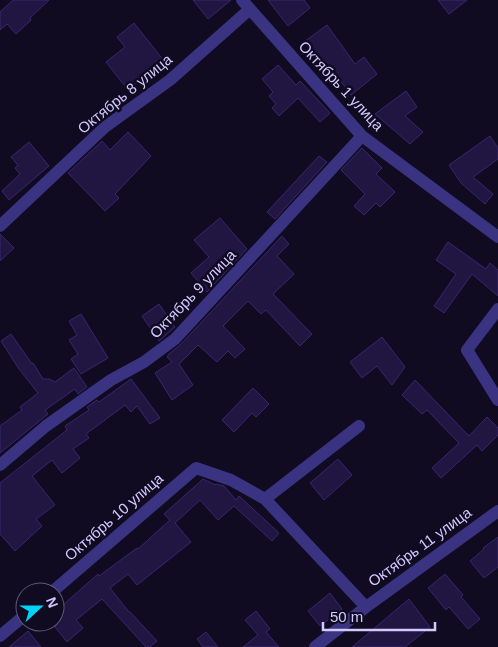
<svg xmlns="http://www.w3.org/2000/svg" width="498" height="647" font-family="Arial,sans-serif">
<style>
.building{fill:#211642;stroke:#38276f}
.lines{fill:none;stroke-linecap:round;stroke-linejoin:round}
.minor{stroke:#393382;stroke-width:12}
.labels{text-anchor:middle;stroke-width:5;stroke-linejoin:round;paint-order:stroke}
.street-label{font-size:15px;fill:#d2caff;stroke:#100b20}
</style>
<rect width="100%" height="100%" fill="#100b20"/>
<!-- building -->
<path class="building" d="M13 0H49L30 18 31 20 16 34 7 24 0 30V12Z
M193 0H231L208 19Z
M268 0H304L310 8 288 26Z
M438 0H467L449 14Z
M134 23 164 61 128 90 106 62 125 47 117 37Z
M327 25 355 64 364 57 377 74 351 95 336 75 331 79 304 42Z
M278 65 296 85 300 81 330 113 320 122 298 98 279 116 272 108 276 104 269 96 273 92 262 79Z
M406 91 417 107 405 116 423 132 410 144 375 114Z
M128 132 151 156 115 194 119 198 105 211 68 173 102 141 110 150Z
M490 136 498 148V159L473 177 493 194 485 204 461 183 449 165Z
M29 142 49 166 9 200 2 191 20 174 15 168 18 165 11 157Z
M362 148 382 168 376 174 395 192 380 207 376 203 364 215 354 206 365 194 341 170Z
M319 156 327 162 275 219 267 212Z
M220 218 247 249 207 292 191 273 209 257 194 240Z
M0 234 14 248 0 261Z
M282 236 289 244 277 256 294 274 273 294 312 334 300 346 266 310 261 314 248 301 223 326 245 349 235 358 228 351 217 362 198 345 179 364 193 385 172 400 155 373 172 362 167 357 169 354 181 344Z
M448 242 486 269 490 263 498 270V296L472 274 444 313 434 306 456 274 436 260Z
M159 304 175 327 159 341 142 316Z
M81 314 108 358 81 374 71 359 78 354 69 340 77 335 69 321Z
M11 334 32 364 33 363 43 379H49L55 382 74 368 87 387 78 394 75 389 45 410 48 414 0 453V426L22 410 20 407 38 393 19 369 1 341Z
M382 337 405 367 392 385 377 366 362 378 350 362Z
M131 379 160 418 150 424 137 406 131 412 125 405 86 434 89 438 73 449 80 458 62 473 52 460 32 476 55 505 36 519 42 526 15 551 0 534V483L67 430 65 426 89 410 87 407 97 400 99 402Z
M415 380 469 436 487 417 498 428V435L482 451 477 445 441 478 432 468 459 443 427 410 422 414 402 395Z
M253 388 269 404 256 417 252 413 234 432 222 420Z
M338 459 352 475 324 500 310 483Z
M203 479 215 485 216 484 224 486 236 500 239 496 279 533 272 541 234 506 218 520 200 500 175 523 191 542 137 585 128 574 110 588 129 612H130L157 641 150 647H146L102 599 76 620 83 628 67 642 55 627V612L98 574 99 576 137 548 138 549 170 520 164 514Z
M498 537V567L484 578 470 561 484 549 483 548Z
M445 574 463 595 461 597 480 619 468 629 449 607 446 610 428 588Z
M330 593 342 609 320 626 308 611Z
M409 599 430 627 405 647H352Z
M256 611 270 629 266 632 279 647H243L258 635 245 620Z
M28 631 41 647H9Z
M206 632 218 647H203L197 639Z"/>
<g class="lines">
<!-- minor -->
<path class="minor" d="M242 0 362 136 498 237
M0 226 105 127 170 80 250 9
M498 309 467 350 498 400
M0 465 46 426 111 380 144 362 175 339 362 136
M265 499 359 426
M52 592 196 468 231 480 265 499 366 607
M0 636 25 615
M315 647 366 607 498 511"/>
</g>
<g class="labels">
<!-- street labels -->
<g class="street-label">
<text transform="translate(341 86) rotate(47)" y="5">Октябрь 1 улица</text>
<text transform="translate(125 94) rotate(-39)" y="5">Октябрь 8 улица</text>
<text transform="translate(193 294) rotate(-46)" y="5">Октябрь 9 улица</text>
<text transform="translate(114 517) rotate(-41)" y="5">Октябрь 10 улица</text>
<text transform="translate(420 547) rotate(-36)" y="5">Октябрь 11 улица</text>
</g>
</g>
<!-- north arrow -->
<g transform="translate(40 607) rotate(69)"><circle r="24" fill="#100b20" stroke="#5e5779"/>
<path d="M0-4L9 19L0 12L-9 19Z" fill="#00d3f5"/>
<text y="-8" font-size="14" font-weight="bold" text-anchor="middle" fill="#d2caff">N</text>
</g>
<!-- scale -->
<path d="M323 622v8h112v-8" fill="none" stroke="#d2caff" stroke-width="2.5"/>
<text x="330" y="622" font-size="15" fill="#d2caff" stroke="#100b20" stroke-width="4" paint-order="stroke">50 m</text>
</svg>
